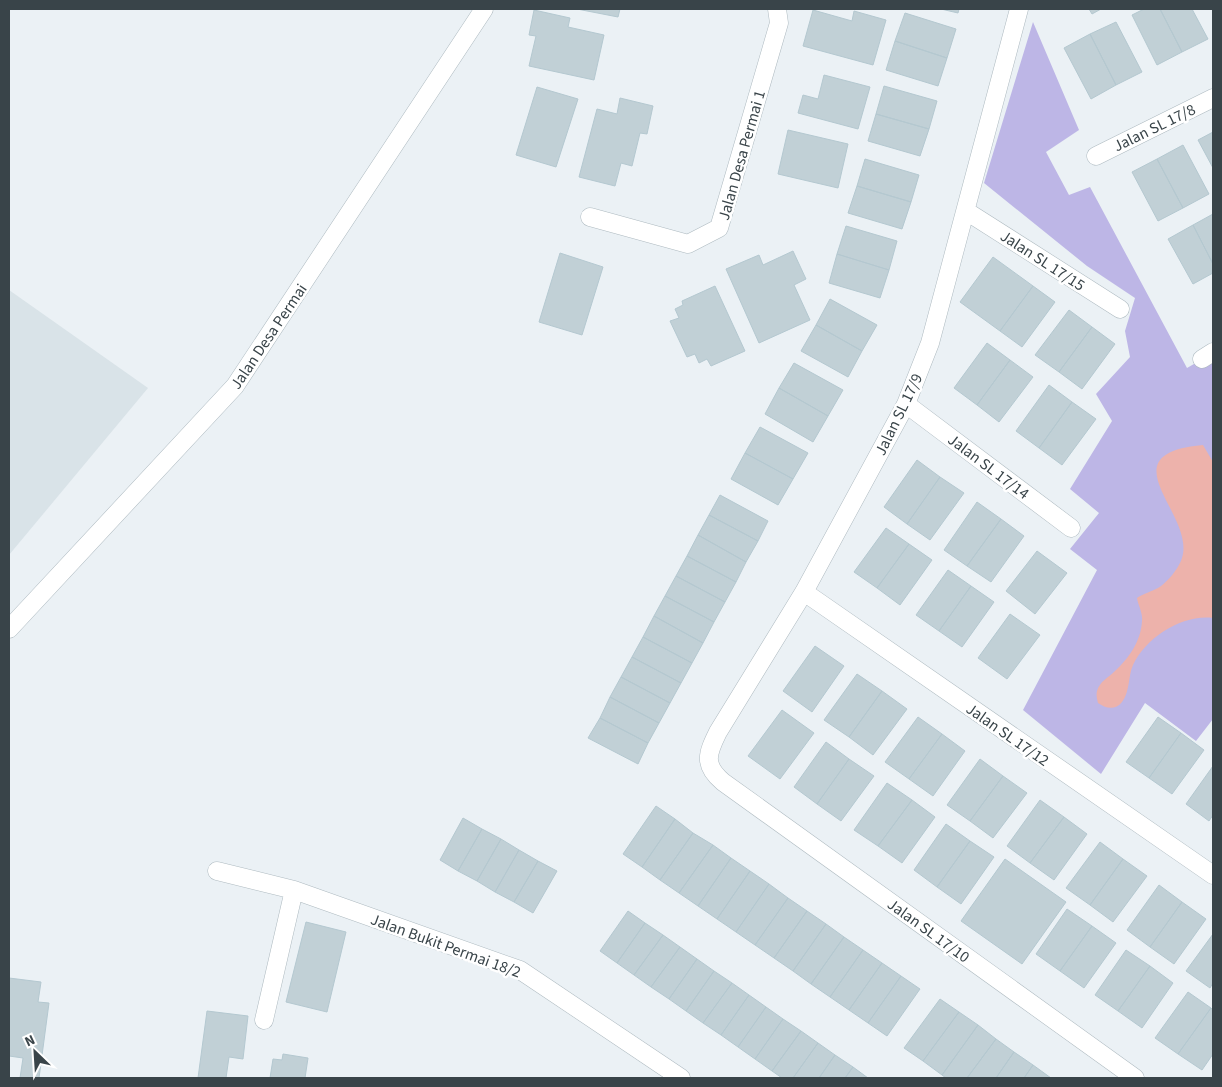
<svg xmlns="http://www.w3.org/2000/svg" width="1222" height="1087" font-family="'Source Sans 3',sans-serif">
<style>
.residential{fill:#d9e3e8}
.green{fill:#bdb6e6}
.water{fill:#edb2ab}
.building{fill:#c1d0d6;stroke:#b4c8d0}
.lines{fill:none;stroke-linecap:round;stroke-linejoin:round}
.street-casing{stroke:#aebac0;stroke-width:19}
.street{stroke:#fff;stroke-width:18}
.labels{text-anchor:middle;stroke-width:5;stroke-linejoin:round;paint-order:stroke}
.street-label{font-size:16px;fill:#394449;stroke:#fff}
</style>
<rect width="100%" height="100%" fill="#ebf1f5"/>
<!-- residential -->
<path class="residential" d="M9 290 148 388 9 555Z"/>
<!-- green -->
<path class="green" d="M1033 22 1079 130 1046 152 1069 195 1090 187 1187 368 1213 353V719L1196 741 1145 703 1101 774 1023 710 1097 570 1070 549 1099 513 1070 489 1112 421 1096 394 1130 357 1125 331 1135 298 1087 266 984 183Z"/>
<!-- water -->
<path class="water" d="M1203 445 1213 462V618C1183 614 1146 637 1133 665 1128 676 1130 692 1122 702 1115 711 1105 708 1098 703 1097 699 1096 695 1097 691 1100 681 1108 678 1115 671 1129 658 1141 641 1142 621 1143 613 1138 605 1137 598 1144 593 1151 592 1158 588 1167 583 1179 568 1182 558 1196 514 1104 454 1203 445Z"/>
<!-- building -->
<path class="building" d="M577 9H620L618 17Z
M941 9H959L958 13Z
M1089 9H1101L1092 14Z
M1144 9H1160L1182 52 1157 65 1132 15Z
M1160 9H1192L1208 39 1182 52Z
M534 10 570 18 568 27 604 35 594 80 529 66 536 36 529 35Z
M813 10 852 21 854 11 886 20 873 65 803 46Z
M905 13 956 29 947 58 895 41Z
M1116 22 1142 72 1116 85 1090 34Z
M1090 34 1116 85 1091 99 1064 48Z
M895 41 947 58 938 86 886 70Z
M824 75 870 87 858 129 798 113 803 95 818 99Z
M884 86 937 101 929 129 876 114Z
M537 87 578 99 556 167 516 155Z
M620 98 653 106 647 134 640 133 632 166 621 163 615 186 579 177 597 109 617 114Z
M876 114 929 129 920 156 868 141Z
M788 130 848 144 838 188 778 174Z
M1213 132V168L1198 140Z
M1183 145 1209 194 1183 208 1157 159Z
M865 159 919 175 911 202 857 186Z
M1157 159 1183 208 1158 221 1132 172Z
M857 186 911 202 902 229 848 213Z
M1213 214V264L1193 225Z
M1193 225 1213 264V273L1193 284 1168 239Z
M846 226 897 241 889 270 837 254Z
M793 251 806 279 794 285 810 320 759 343 726 269 759 255 763 265Z
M560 253 603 267 582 335 539 322Z
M837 254 889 270 880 298 829 283Z
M993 257 1033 286 1000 331 960 302Z
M715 286 745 351 711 366 707 359 699 363 695 354 687 357 670 321 679 318 675 309 683 305 682 301Z
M1033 286 1055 302 1022 347 1000 331Z
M830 299 877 325 862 351 816 325Z
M1069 310 1092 327 1059 372 1035 355Z
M816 325 862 351 848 377 801 351Z
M1092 327 1115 344 1082 389 1059 372Z
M987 343 1010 360 977 405 954 388Z
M1010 360 1033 377 999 422 977 405Z
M794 363 843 390 828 416 779 388Z
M1049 385 1072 402 1039 448 1016 431Z
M779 388 828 416 813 442 765 414Z
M1072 402 1096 419 1062 465 1039 448Z
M760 427 808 453 793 479 745 453Z
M745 453 793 479 778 505 731 479Z
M917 460 940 477 907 524 884 507Z
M940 477 964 493 930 540 907 524Z
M720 495 768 521 758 541 709 515Z
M977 502 1001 519 967 566 944 550Z
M709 515 758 541 746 562 698 535Z
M1001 519 1024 536 991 582 967 566Z
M886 528 909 544 877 588 854 572Z
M698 535 746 562 736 582 687 556Z
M909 544 932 560 900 605 877 588Z
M1037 551 1067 573 1035 614 1006 591Z
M687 556 736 582 725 602 676 576Z
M948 570 971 586 939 631 916 615Z
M676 576 725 602 714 622 665 596Z
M971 586 994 602 962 647 939 631Z
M665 596 714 622 703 643 654 616Z
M1010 614 1040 635 1007 679 978 658Z
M654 616 703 643 692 663 643 637Z
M643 637 692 663 681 683 632 657Z
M815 646 844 666 812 712 783 691Z
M632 657 681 683 670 703 621 677Z
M857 674 882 691 849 737 824 720Z
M621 677 670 703 659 723 610 697Z
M882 691 907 709 873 755 849 737Z
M610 697 659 723 648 743 600 718Z
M782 710 814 733 780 779 748 756Z
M918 717 942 734 909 779 885 762Z
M1158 717 1181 733 1149 778 1126 762Z
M600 718 648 743 638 764 588 738Z
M1181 733 1204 750 1172 794 1149 778Z
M942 734 965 751 933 796 909 779Z
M826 742 849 759 817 804 794 787Z
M849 759 874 776 841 821 817 804Z
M980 759 1003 776 970 821 947 805Z
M1213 766V815L1209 821 1186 804Z
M1003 776 1027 793 993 838 970 821Z
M887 783 912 800 878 846 854 830Z
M912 800 935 817 902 863 878 846Z
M1040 800 1064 817 1030 863 1007 846Z
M656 806 675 819 642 867 623 854Z
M1064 817 1087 834 1054 880 1030 863Z
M463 818 482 829 458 871 440 860Z
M675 819 693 833 660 880 642 867Z
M946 824 970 841 937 887 914 870Z
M482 829 501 839 477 881 458 871Z
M693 833 713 845 679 893 660 880Z
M501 839 519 850 495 892 477 881Z
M970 841 994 857 961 904 937 887Z
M1100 842 1123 859 1090 905 1066 888Z
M713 845 731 858 698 906 679 893Z
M519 850 538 861 514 902 495 892Z
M731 858 750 871 717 919 698 906Z
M1005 859 1066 902 1022 964 961 921Z
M1123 859 1147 876 1113 922 1090 905Z
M538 861 557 871 533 913 514 902Z
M750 871 769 884 736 932 717 919Z
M769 884 788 898 755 945 736 932Z
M1159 885 1182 902 1150 947 1127 930Z
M788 898 807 911 774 958 755 945Z
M1182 902 1206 919 1174 964 1150 947Z
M1067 909 1092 926 1060 971 1036 954Z
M628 911 645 923 617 963 600 951Z
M807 911 826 924 793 971 774 958Z
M306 922 346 932 327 1012 286 1002Z
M645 923 663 935 634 975 617 963Z
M826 924 844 937 811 984 793 971Z
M1092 926 1116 943 1084 988 1060 971Z
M1213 934V983L1210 988 1186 971Z
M663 935 680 947 651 987 634 975Z
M844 937 863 950 830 997 811 984Z
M680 947 697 959 669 999 651 987Z
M863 950 882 963 849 1010 830 997Z
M1126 950 1150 966 1118 1011 1095 995Z
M697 959 714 971 686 1011 669 999Z
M882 963 901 976 868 1023 849 1010Z
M1150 966 1173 983 1142 1028 1118 1011Z
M714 971 732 983 703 1023 686 1011Z
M901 976 920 989 887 1036 868 1023Z
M9 978 41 982 38 1002 49 1003 39 1078H20L23 1058 9 1056Z
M732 983 749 995 721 1035 703 1023Z
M1188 992 1211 1008 1178 1054 1155 1038Z
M749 995 766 1007 738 1047 721 1035Z
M940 999 959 1012 923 1061 904 1048Z
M766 1007 783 1019 755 1059 738 1047Z
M1211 1008 1213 1010V1054L1202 1070 1178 1054Z
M207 1011 248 1016 243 1059 229 1057 226 1078H198Z
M959 1012 978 1025 942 1075 923 1061Z
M783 1019 801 1031 772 1071 755 1059Z
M978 1025 996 1039 967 1078H946L942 1075Z
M801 1031 818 1043 793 1078H782L772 1071Z
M996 1039 1014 1052 996 1078H967Z
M818 1043 835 1055 819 1078H793Z
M1014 1052 1033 1065 1024 1078H996Z
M283 1054 308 1058 305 1078H270L273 1059 282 1060Z
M835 1055 853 1067 845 1078H819Z
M1033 1065 1051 1078H1024Z
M853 1067 868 1078H845Z"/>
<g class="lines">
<!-- street casing -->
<g class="street-casing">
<path id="street" d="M1019 9 930 343 906 404 804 592 718 732C707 754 703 765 723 782L1135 1078
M1096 156 1213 98
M966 211 1120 309
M590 217 688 244 719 228 779 23 777 9
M1202 359 1213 352
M906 404 1071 528
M804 592 1213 875
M9 629 235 386 484 9
M217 871 294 890 520 970 681 1078
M264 1020 294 890"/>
</g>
<!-- street -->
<use href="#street" class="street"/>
</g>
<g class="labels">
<!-- street labels -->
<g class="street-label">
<text transform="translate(1154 127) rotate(-26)" y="6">Jalan SL 17/8</text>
<text transform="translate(741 155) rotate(-74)" y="6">Jalan Desa Permai 1</text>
<text transform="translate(1043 260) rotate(33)" y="6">Jalan SL 17/15</text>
<text transform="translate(268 336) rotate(-56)" y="6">Jalan Desa Permai</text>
<text transform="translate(898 414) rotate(-64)" y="6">Jalan SL 17/9</text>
<text transform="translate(989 466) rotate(37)" y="6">Jalan SL 17/14</text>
<text transform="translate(1008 734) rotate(35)" y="6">Jalan SL 17/12</text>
<text transform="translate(929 930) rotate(36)" y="6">Jalan SL 17/10</text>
<text transform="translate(446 945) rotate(20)" y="6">Jalan Bukit Permai 18/2</text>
</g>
</g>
<!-- border -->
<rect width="1222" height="1087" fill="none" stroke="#394449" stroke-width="20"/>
<!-- north arrow -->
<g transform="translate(35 1052) rotate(335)" stroke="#ffffff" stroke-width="4" paint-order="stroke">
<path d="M0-4L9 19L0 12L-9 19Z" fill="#394449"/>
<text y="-8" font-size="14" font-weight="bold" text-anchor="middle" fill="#394449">N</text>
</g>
</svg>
